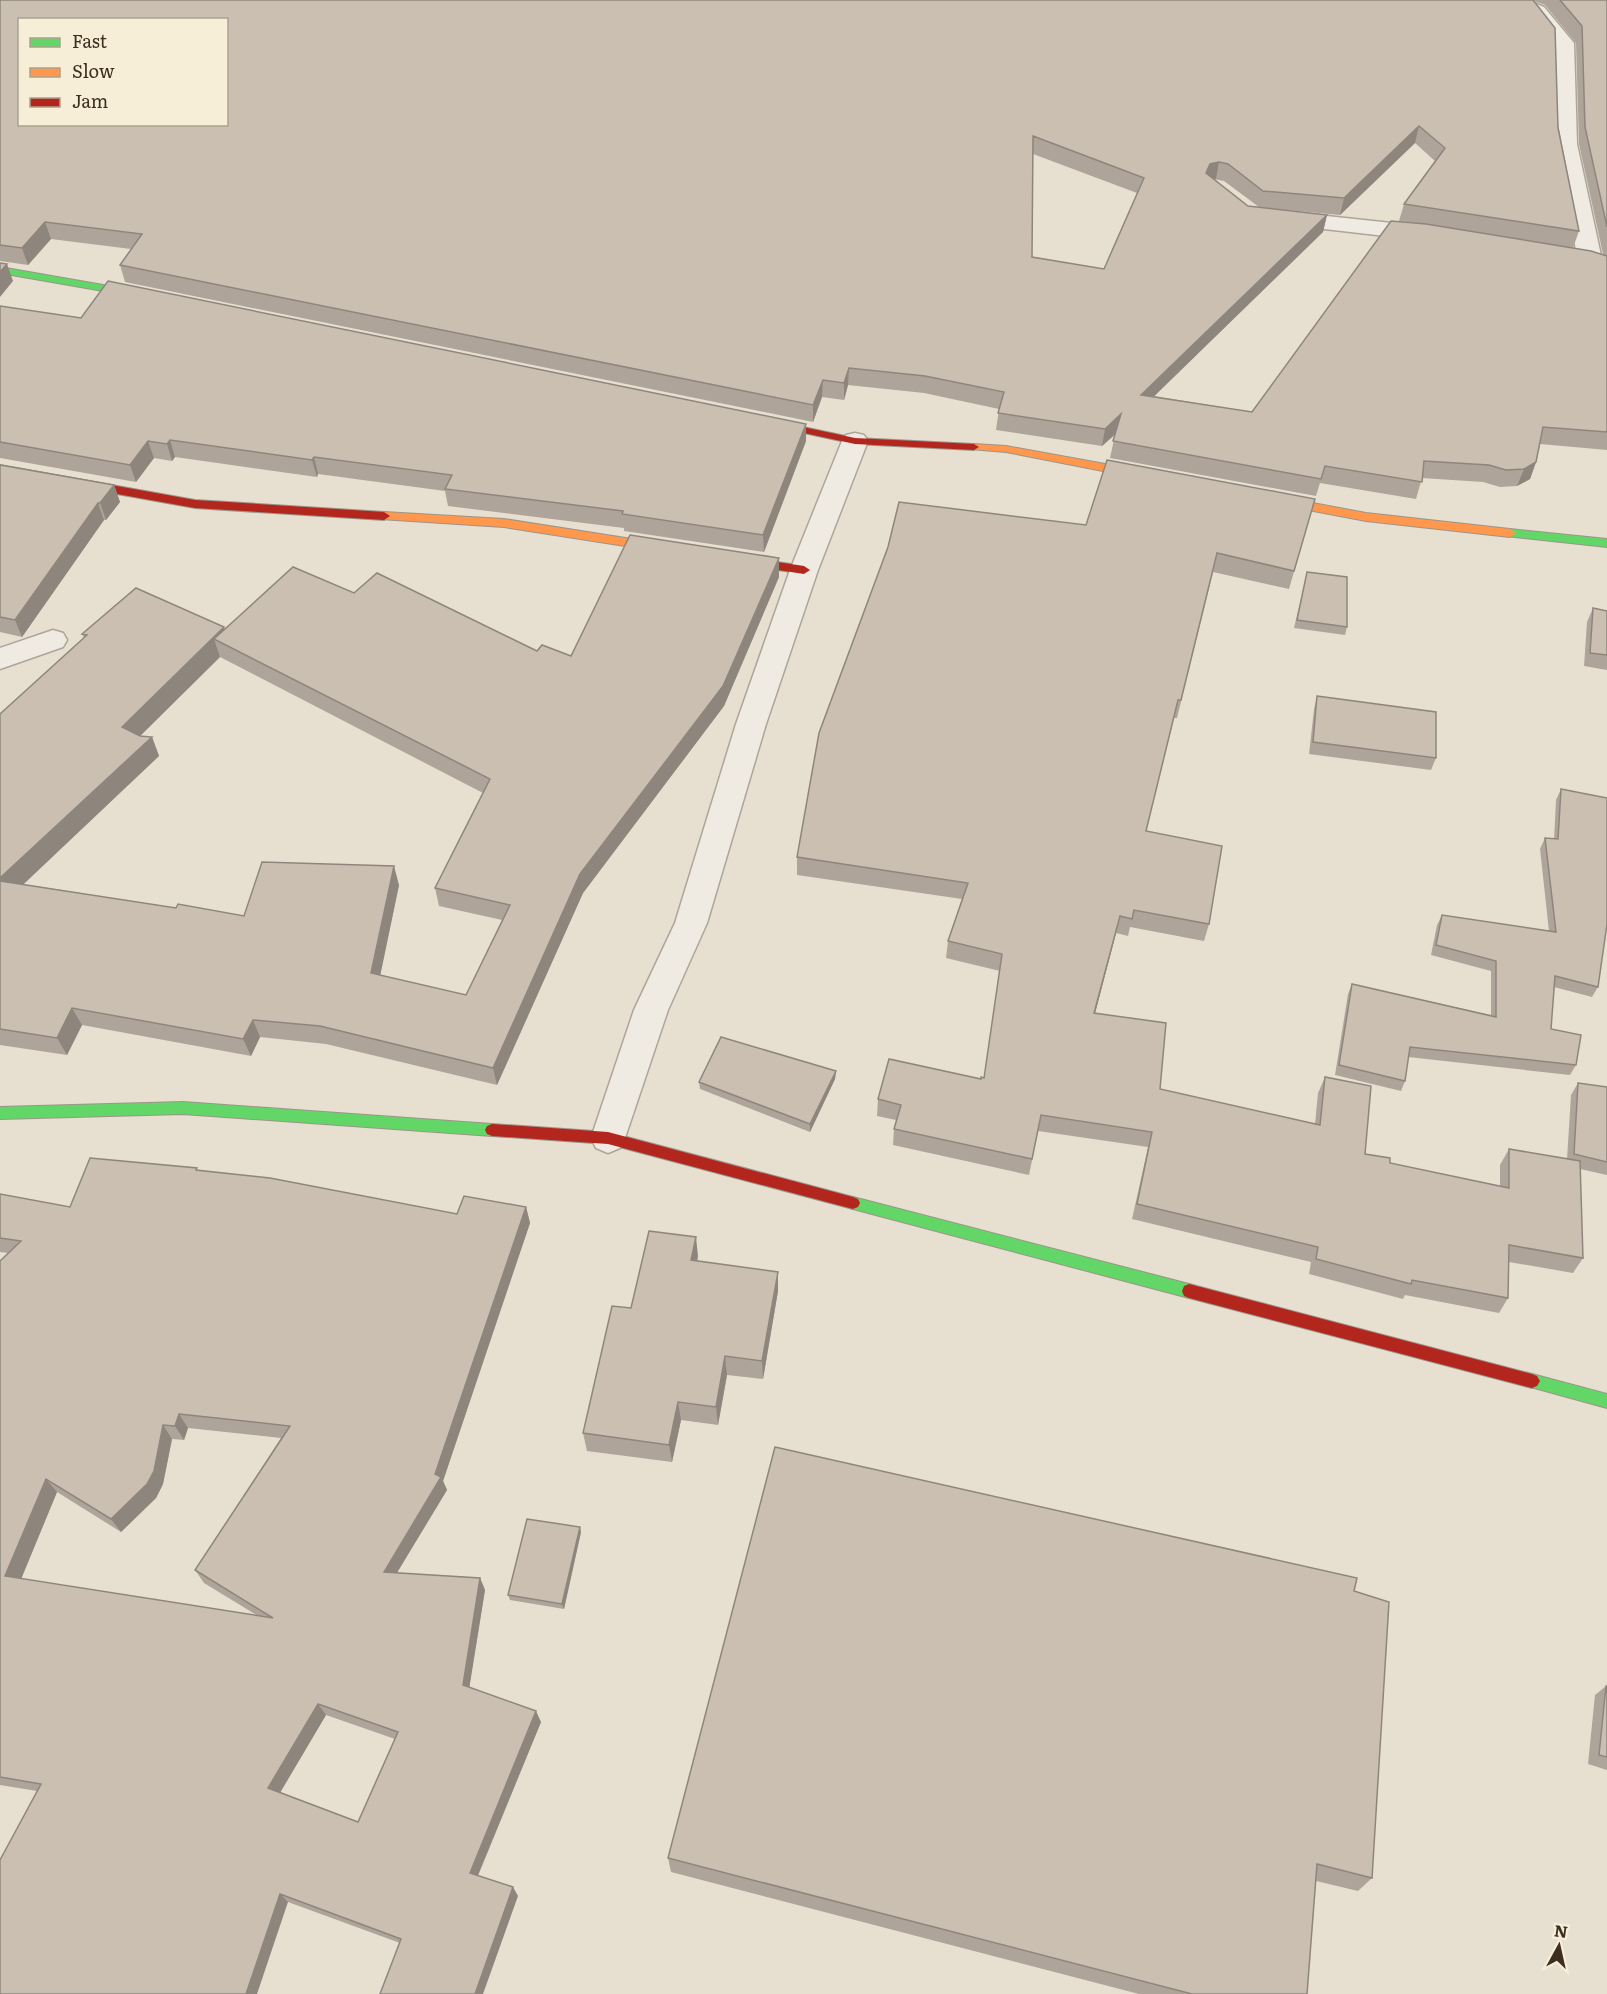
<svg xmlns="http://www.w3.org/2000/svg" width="1607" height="1994" font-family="Literata,serif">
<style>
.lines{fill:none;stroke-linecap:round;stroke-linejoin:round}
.street-casing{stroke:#ada599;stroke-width:3}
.fast-casing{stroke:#9c958a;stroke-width:2}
.slow-casing{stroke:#9c958a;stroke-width:2}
.jam-casing{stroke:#9c958a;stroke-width:2}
.street{fill:#efebe3;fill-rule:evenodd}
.fast{fill:#63d668;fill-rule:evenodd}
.slow{fill:#ff974d;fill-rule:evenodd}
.jam{fill:#b3261e;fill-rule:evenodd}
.wall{fill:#afa499;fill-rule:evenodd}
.shaded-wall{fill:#8e867d}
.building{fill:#cbbfb2;stroke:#8e867d;stroke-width:1.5;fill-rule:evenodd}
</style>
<rect width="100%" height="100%" fill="#e7e0d1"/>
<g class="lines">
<!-- street casing -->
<g class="street-casing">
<path id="street" d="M1497 0H1526L1544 7 1574 43 1577 144 1602 260 1598 265 1590 267 1582 265 1578 260 1555 144 1552 44 1530 15 1500 4Z
M1280 211 1429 227 1437 229 1441 234 1437 239 1429 241 1272 223 1268 218 1272 213Z
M855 433 864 435 868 441 818 570 766 724 707 923 668 1010 625 1138 620 1148 608 1153 596 1148 591 1138 634 1010 675 923 736 724 790 570 842 441 846 435Z
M53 630 63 633 67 640 63 647 0 669V648Z"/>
</g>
<!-- fast casing -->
<g class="fast-casing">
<path id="fast" d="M0 267 149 293 154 296 149 299 0 273Z
M1510 529 1607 539V547L1506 536V530Z
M183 1102 492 1124 497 1126 499 1130 497 1134 492 1136 183 1114 0 1119V1107Z
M853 1197 1189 1284 1194 1286 1196 1291 1194 1296 1189 1298 853 1209 848 1207 846 1203 848 1199Z
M1532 1374 1607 1394V1408L1527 1386 1524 1381 1527 1376Z"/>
</g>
<!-- slow casing -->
<g class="slow-casing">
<path id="slow" d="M974 444 1006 446 1149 472 1154 476 1149 480 1006 452 970 449 969 447Z
M1270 495 1366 513 1510 529 1516 533 1510 537 1366 521 1266 502V496Z
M384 512 504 519 670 545 676 549 670 553 504 527 380 519 378 516Z"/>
</g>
<!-- jam casing -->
<g class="jam-casing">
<path id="jam" d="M761 418 855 438 974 444 979 447 974 450 855 444 757 423 756 421Z
M0 465 195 500 384 512 390 516 384 520 195 508 0 473Z
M736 556 804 566 810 570 804 574 732 563V557Z
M492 1124 608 1132 853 1197 858 1199 860 1203 858 1207 853 1209 608 1144 492 1136 487 1134 485 1130 487 1126Z
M1189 1284 1532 1374 1537 1376 1540 1381 1537 1386 1532 1388 1189 1298 1184 1296 1182 1291 1184 1286Z"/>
</g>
<!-- street -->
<use href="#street" class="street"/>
<!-- fast -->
<use href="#fast" class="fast"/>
<!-- slow -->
<use href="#slow" class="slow"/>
<!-- jam -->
<use href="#jam" class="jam"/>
</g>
<!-- wall -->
<path class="wall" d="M0 0H1607V450L1540 444 1536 462 1530 479 1517 486 1500 487 1483 482 1422 478 1416 499 1320 483 1316 496 1110 458 1115 435 1102 446 996 430 999 409 924 393 848 385 844 400 822 397 813 422 125 282 120 265 131 249 51 239 28 265 0 261ZM1534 1 1545 5 1576 43 1579 144 1603 254 1573 248 1579 231ZM1415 143 1435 161 1404 204 1399 221 1416 223 1252 412 1154 396 1323 232 1327 215 1276 209 1340 215ZM1033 154 1137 193 1104 269 1032 257ZM1214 179 1224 181 1259 207 1248 206Z
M0 306 806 441 764 552 624 531V528L448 506 445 491 318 474 317 477 175 457 172 461 154 458 136 482 0 458Z
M0 465 114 485 120 502 106 520H104L22 637 0 632Z
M1315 499 1289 589 1213 572 1177 718H1174L1146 831 1209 924 1204 941 1130 927 1128 936 1116 933 1095 1013 1160 1089 1315 1124 1318 1093 1325 1077 1365 1154 1390 1163 1500 1186V1165L1509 1149 1567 1159 1571 1095 1578 1083 1607 1087V1175L1580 1169 1583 1258 1573 1273 1509 1262 1508 1298 1499 1313 1405 1295 1403 1299 1309 1274 1311 1262 1132 1219 1148 1147 1038 1131 1029 1175 893 1145 894 1129 896 1120 877 1116 878 1099 984 1078 1000 971 946 958 948 941 962 899 797 875V857L1086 525Z
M779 577 724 706 583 893 497 1085 326 1044 260 1037 251 1056 82 1025 67 1055 0 1045V714L84 638 82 634 225 629 354 593 537 651 571 656ZM220 657 483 793 435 888 439 906 502 920 466 995 380 975 399 885 244 916 176 908 23 884 159 756 152 737 140 736Z
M1305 581 1347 627 1345 635 1294 628Z
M1593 608 1607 611V670L1584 666 1587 622Z
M1317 696 1436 758 1431 770 1309 754 1314 709Z
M1561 789 1598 987 1592 997 1554 987 1551 1029 1576 1065 1570 1075 1408 1057 1405 1081 1401 1091 1335 1075 1348 994 1352 984 1491 1015V971L1431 955 1437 925 1442 915 1549 931 1540 849 1545 838 1554 839 1556 800Z
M836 1071 835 1079 810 1132 700 1089 699 1082Z
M198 1171 457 1214 526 1207 530 1223 443 1481 447 1490 397 1573 480 1578 485 1590 469 1687 541 1722 478 1876 518 1896 400 1943 288 1902 37 1791 0 1785V1261L8 1253 0 1252V1194L70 1207ZM188 1428 281 1438 195 1570 204 1583 258 1616 21 1579 57 1492 121 1532 156 1498 163 1484 172 1439 184 1440ZM326 1715 395 1739 358 1822 280 1792Z
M698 1256 697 1261 778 1291 763 1379 727 1375 718 1425 681 1420 672 1462 587 1451 583 1433 631 1308Z
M581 1532 564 1609 510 1600 508 1595Z
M1354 1591 1372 1878 1358 1891 1316 1881 1307 1994H1139L671 1872 668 1858Z
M1606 1686H1607V1770L1588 1764 1595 1695Z"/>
<!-- shaded-wall -->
<path class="shaded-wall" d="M1419 126 1415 143 1340 215 1344 198Z
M1219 162 1216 179 1206 181V173L1210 164Z
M1327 215 1323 232 1138 412 1141 395Z
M45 222 51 239 28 265 22 248Z
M7 264 13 281 0 297V272Z
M849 368 848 385 844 400V383Z
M823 380 822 397 813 422V405Z
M1121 414 1118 431 1102 446 1105 429Z
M806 424V441L764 552 763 535Z
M170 440 175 457 172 461 167 444Z
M148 441 154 458 136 482 130 465Z
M314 457 318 474 317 477 312 460Z
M1536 462 1530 479 1517 486 1524 469Z
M114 485 120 502 106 520 100 503Z
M98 503 104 520 22 637 15 620Z
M779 558V577L724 706 583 893 497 1085 493 1068 580 874Z
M224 627 231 647 214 639 220 657 130 746 122 727Z
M152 737 159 756 8 899 0 884V878Z
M394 866 399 885 377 991 371 973Z
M1120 916 1116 933 1091 1029 1094 1013Z
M72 1008 82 1025 67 1055 57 1038Z
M253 1020 260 1037 251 1056 243 1039Z
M836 1071 835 1079 810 1132V1124Z
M526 1207 530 1223 443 1481 447 1490 390 1584 384 1572 435 1474Z
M696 1237 698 1256 693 1279 691 1260Z
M778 1272V1291L763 1379 762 1361Z
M725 1356 727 1375 718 1425 716 1407Z
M678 1402 681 1420 672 1462 669 1445Z
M179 1414 188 1428 184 1440 175 1426Z
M163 1425 172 1439 163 1484 156 1498 121 1532 111 1519Z
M46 1479 57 1492 17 1589 5 1576Z
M580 1527 581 1532 564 1609 562 1604Z
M480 1578 485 1590 468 1696 463 1685Z
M318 1704 326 1715 277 1798 268 1788Z
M536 1711 541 1722 475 1882 470 1873Z
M513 1887 518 1896 483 1994H475Z
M280 1894 288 1902 257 1994H246Z"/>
<!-- building -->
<path class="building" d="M0 0H1533L1555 28 1558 128 1579 231 1404 204 1445 148 1419 126 1344 198 1263 191 1228 164 1219 162 1210 164 1206 173 1248 206 1327 215 1141 395 1252 412 1391 221 1426 224 1591 251 1607 256V432L1543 427 1536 462 1524 469 1506 470 1489 465 1424 461 1422 482 1325 466 1321 479 1113 441 1121 414 1105 429 998 413 1004 392 925 376 849 368 844 383 823 380 813 405 120 265 142 234 45 222 22 248 0 245ZM20 20H226V124H20ZM1033 136 1144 178 1104 269 1032 257Z
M1560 0H1607V227L1585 127 1582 26Z
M0 263 7 264 0 272Z
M108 281 806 424 763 535 622 514 623 511 445 489 452 475 314 457 312 460 170 440 167 444 148 441 130 465 0 442V306L81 318Z
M1107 460 1315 499 1294 571 1217 553 1181 700H1178L1146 831 1222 846 1209 924 1134 910 1132 919 1120 916 1094 1013 1166 1023 1160 1089 1320 1125 1325 1077 1371 1086 1365 1154 1390 1158V1163L1509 1188V1149L1580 1161 1583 1258 1509 1245 1508 1298 1412 1280 1411 1284 1316 1259 1318 1247 1137 1204 1152 1132 1041 1115 1032 1159 894 1129 901 1105 878 1099 889 1059 981 1079V1077L984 1078 1002 954 948 941 968 883 797 857 819 733 888 547 899 502 1086 525Z
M0 465 114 485 100 503H98L15 620 0 617Z
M630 535 779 558 723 686 580 874 493 1068 320 1026 253 1020 243 1039 72 1008 57 1038 0 1029V881L176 908 178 904 244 916 262 862 394 866 371 973 466 995 510 905 435 888 490 779 214 639 293 567 354 593 377 573 537 651 542 645 571 656Z
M1307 572 1347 577V627L1297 620Z
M136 588 224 627 122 727 140 736 152 737 0 878V714L87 635 82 634Z
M1593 608 1607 611V655L1590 653Z
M1317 696 1436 712V758L1313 742Z
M1561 789 1607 798V924L1598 987 1555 976 1551 1029 1581 1035 1576 1065 1410 1047 1405 1081 1339 1065 1352 984 1496 1017V961L1436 945 1442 915 1556 932 1545 838 1558 839Z
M721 1037 836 1071 810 1124 699 1082Z
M1578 1083 1607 1087V1162L1574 1154Z
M90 1158 197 1168 196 1170 270 1178 457 1214 464 1196 526 1207 435 1474 441 1477 384 1572 480 1578 463 1685 536 1711 470 1873 513 1887 475 1994H380L401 1939 280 1894 246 1994H0V1860L41 1784 0 1777V1261L21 1241 0 1238V1194L70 1207ZM179 1414 290 1426 195 1570 273 1618 5 1576 46 1479 111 1519 147 1484 154 1471 163 1425 175 1426ZM318 1704 398 1732 358 1822 268 1788Z
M649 1231 696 1237 691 1260 778 1272 762 1361 725 1356 716 1407 678 1402 669 1445 583 1433 612 1306 631 1308Z
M775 1447 1357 1578 1354 1591 1389 1602 1372 1878 1317 1864 1307 1994H1192L668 1858Z
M527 1519 580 1527 562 1604 508 1595Z
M1606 1686H1607V1757L1599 1755Z"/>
<!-- legend -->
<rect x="18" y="18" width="210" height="108" fill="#f7eed8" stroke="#ada18e" stroke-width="1.5"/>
<rect x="30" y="38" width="30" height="9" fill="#63d668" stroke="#ada18e" stroke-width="1.5"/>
<text x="72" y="48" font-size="18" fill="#3d2e20">Fast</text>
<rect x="30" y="68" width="30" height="9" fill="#ff974d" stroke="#ada18e" stroke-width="1.5"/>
<text x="72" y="78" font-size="18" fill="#3d2e20">Slow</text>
<rect x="30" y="98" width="30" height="9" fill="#b3261e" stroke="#ada18e" stroke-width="1.5"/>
<text x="72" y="108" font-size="18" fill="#3d2e20">Jam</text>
<!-- north arrow -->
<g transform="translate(1559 1946) rotate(8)" stroke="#f7eed8" stroke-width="4.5" paint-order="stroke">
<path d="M0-4.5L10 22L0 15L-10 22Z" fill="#3d2e20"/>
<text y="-9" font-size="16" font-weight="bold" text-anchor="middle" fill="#3d2e20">N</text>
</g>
</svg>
